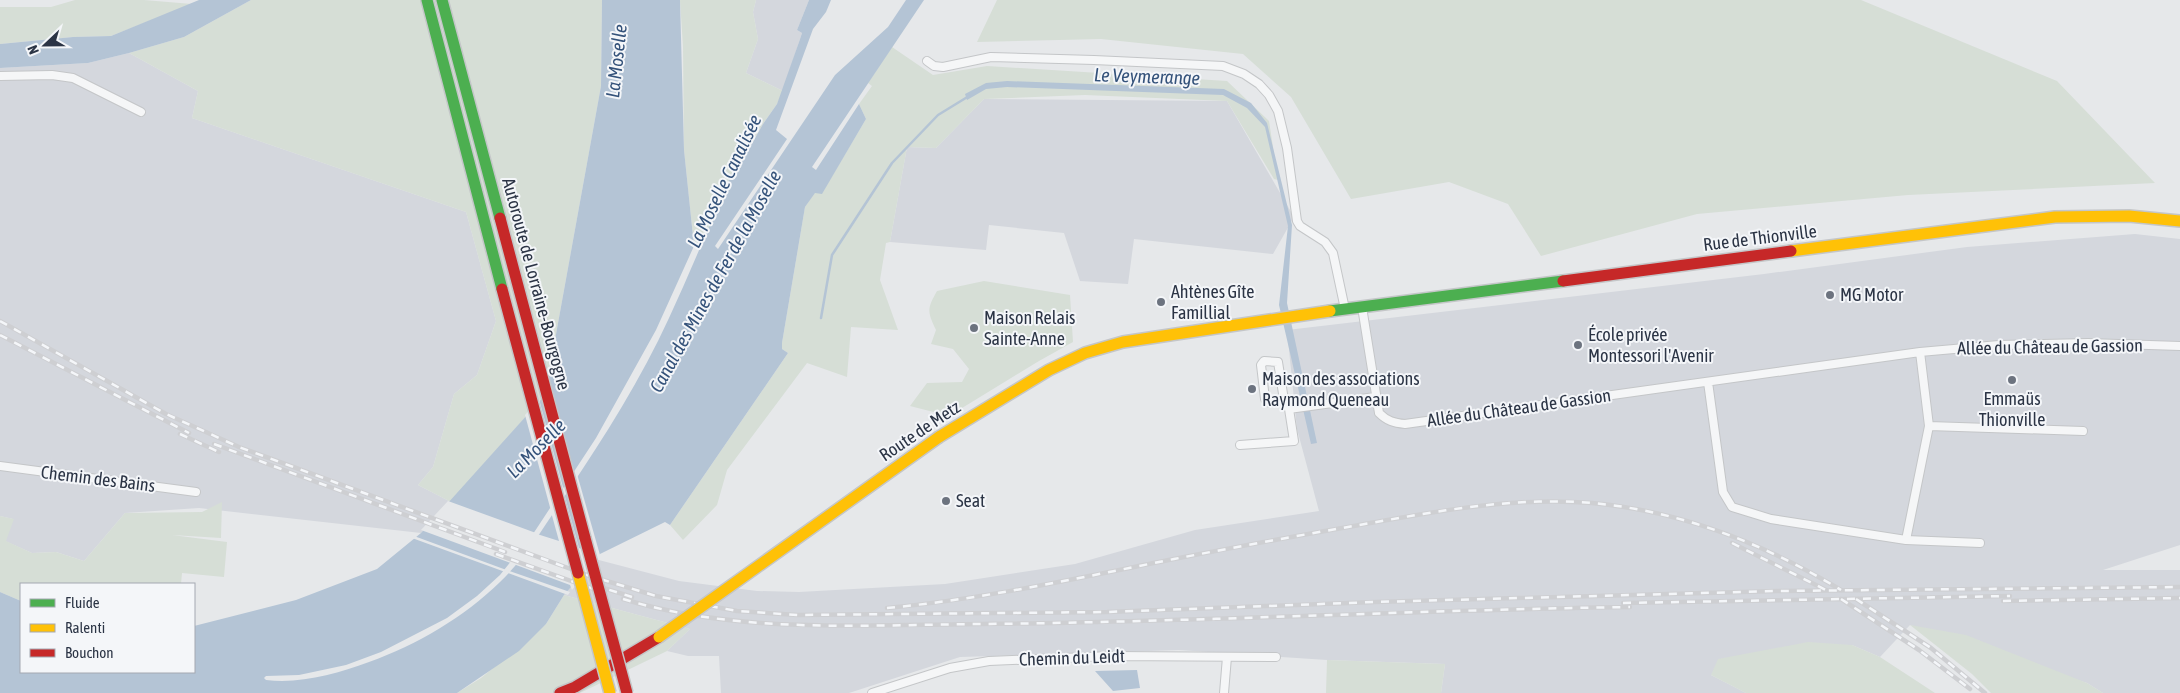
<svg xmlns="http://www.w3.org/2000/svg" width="2180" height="693" font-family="'Asap Condensed',sans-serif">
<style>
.built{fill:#d4d7dd}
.green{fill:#d6ded6}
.water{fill:#b4c4d5}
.pier{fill:#e6e8ea}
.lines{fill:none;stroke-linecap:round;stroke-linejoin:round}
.stream{stroke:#b4c4d5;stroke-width:2.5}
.street-casing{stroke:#c4c6c8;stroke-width:10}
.fast-casing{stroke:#c4c6c8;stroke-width:14}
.slow-casing{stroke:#c4c6c8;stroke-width:14}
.jam-casing{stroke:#c4c6c8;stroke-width:14}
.street{stroke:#f5f6f7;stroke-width:8}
.fast{stroke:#4caf50;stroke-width:11}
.slow{stroke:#ffc107;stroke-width:11}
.jam{stroke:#c62828;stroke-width:11}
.rail-casing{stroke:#cecfd2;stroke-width:4.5}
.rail{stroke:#f4f6f9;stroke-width:2.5;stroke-dasharray:8;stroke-linecap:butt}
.slow-bridge-casing{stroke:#c4c6c8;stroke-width:14;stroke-linecap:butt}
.jam-bridge-casing{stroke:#c4c6c8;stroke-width:14;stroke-linecap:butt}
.slow-bridge{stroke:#ffc107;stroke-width:11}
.jam-bridge{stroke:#c62828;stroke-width:11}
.poi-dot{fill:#6c737f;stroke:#f4f6f9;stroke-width:2}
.labels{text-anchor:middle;stroke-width:4;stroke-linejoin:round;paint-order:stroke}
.street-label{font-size:18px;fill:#2b3445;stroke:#f4f6f9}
.poi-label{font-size:18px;fill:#2b3445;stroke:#f4f6f9;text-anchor:start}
.water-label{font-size:19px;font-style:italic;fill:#34527a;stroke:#f4f6f9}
</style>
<rect width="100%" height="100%" fill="#e6e8ea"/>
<!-- built -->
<path class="built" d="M756 0H809L797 30 802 33 783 91 746 73 758 39 753 12Z
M129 53 198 91 192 118 466 212 496 321 477 375 454 394 433 467 418 485 451 502 421 533 199 508 125 513 84 561 56 552 32 553 5 541 13 519 0 516V68L88 63Z
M984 99 1227 101 1294 217 1273 254 1134 239 1128 284 1080 281 1064 233 989 225 986 250 890 242 907 147 936 148Z
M2135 234 2180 239V545L2103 570H2180V693H2103L2087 683 1910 625 1880 657 1852 645 1711 675 1746 693H1441L1445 664 1327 660 1179 650 960 657 849 693H721L719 656H688L667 651 690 629 564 595 595 559 679 581 757 591 799 592 945 584 1075 564 1195 530 1319 511 1297 429 1287 330 1764 274 1967 247Z"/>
<!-- green -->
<path class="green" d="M75 0H144L192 4 111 36 73 37 0 44V7H51Z
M251 0H602L601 86 545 395 451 502 418 485 433 467 454 394 477 375 496 321 466 212 192 118 198 91 129 53 184 37Z
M680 0H756L753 12 758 39 746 73 783 91 777 104 763 124 745 156 738 159 699 250 694 246 684 150 683 47Z
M997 0H1861L2057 81 2155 183 1908 195 1697 214 1541 256 1508 204 1449 182 1351 199 1291 97 1243 54 1101 39 977 42Z
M892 47 933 75 987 66 1227 81 1269 121 1278 180 1274 179 1227 101 1085 95 984 99 936 148 907 147 890 242 886 243 880 280 898 330 851 327 847 377 807 363 727 470 717 505 683 540 670 525 788 353 782 349V343L805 207 815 192 822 193 866 119 859 104 872 86 868 83Z
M984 281 1070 295 1073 342 1039 361 949 416 910 406 927 383 962 382 969 369 953 349 931 344 936 330C927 311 927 309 937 291Z
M222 502 221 538 172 535 227 542 224 577 182 573 181 584H21V601L0 592V516L14 519 6 541 32 553 56 552 84 561 125 513 202 512Z
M564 595 690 629 667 651 580 693H457L481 678 546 624Z
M1910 625 1966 635 2087 683 2103 693H1991L1972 674Z
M1808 642 1852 645 1880 657 1935 693H1746L1711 675 1718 659Z
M1327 660 1445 664 1441 693H1326Z"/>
<!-- water -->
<path class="water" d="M199 0H251L184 37 129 53 88 63 0 68V44L73 37 111 36Z
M602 0H680L684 150 694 246 656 330 596 438 535 531 500 575 477 596 447 618 381 652 346 665 299 675 266 676 264 678 266 680C301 684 336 674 369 662 417 645 464 617 500 582 527 556 547 522 568 491 605 436 641 379 669 318 693 266 715 212 738 159L745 156 763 124 777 104 799 42 802 33 797 30 809 0H831L826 12 813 29 776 130 787 139 715 246 718 249 835 75 888 27 906 0H924L812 167 816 170 859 104 866 119 822 194 815 193 805 207 782 343V349L788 353 670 525 665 522 600 554 564 595 546 624 519 651 457 693H0V592L21 601V672H194V626L296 600 377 569 421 533 545 395 601 86Z
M1007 81 1224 89 1251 103 1267 123 1292 225 1287 303 1317 443 1311 444 1279 305 1288 226 1265 127 1247 108 1223 95 1007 87 986 89 967 100 965 94 986 83Z
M1137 670 1140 688 1113 691 1095 671Z"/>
<!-- pier -->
<path class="pier" d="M539 399 564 491 551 511 525 415Z
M577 474 600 555 599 558 572 590 570 585 421 530 448 501 536 533 513 562 537 534 559 541 551 512 564 493 579 548 582 549 567 489Z
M414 536 501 568 570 592 568 595 557 591 412 538Z"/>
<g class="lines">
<!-- stream -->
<path class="stream" d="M821 318 832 255 892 163 938 115 969 96"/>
<!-- street casing -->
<g class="street-casing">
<path id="street" d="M927 61 934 66 943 67 991 57 1094 60 1223 66 1244 74 1259 84 1269 95 1278 111 1287 148 1297 221 1300 226 1325 242 1333 253 1345 309
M0 76 52 75 73 78 141 112
M1362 307 1379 413C1387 421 1394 423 1405 424L1920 352 1999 345 2088 343 2180 346
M1920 352 1929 426 1906 540 1980 543
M1708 382 1723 492 1732 507 1771 519 1906 540
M1284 400 1270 403 1265 399 1261 365 1264 361 1278 362 1284 400 1289 409
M1929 426 2083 431
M1240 445 1294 441 1289 409 1375 397
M0 466 196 492
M872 693 950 668 989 661 1111 656 1276 657
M1224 693 1227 657"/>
</g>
<!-- fast casing -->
<g class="fast-casing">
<path id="fast" d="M427 0 502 289
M442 0 500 218
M1330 311 1563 281"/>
</g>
<!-- slow casing -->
<g class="slow-casing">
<path id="slow" d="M1791 251 2055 217 2129 216 2180 221
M939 437 1049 370 1085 353 1123 342 1330 311"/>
</g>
<!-- jam casing -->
<g class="jam-casing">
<path id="jam" d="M500 218 585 538
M1563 281 1791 251
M560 693 575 687 659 637"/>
</g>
<!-- street -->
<use href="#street" class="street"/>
<!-- fast -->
<use href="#fast" class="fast"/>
<!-- slow -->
<use href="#slow" class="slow"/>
<!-- jam -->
<use href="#jam" class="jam"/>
<!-- rail casing -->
<g class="rail-casing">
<path id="rail" d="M0 321 166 414 239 447 587 575 656 596 737 611 798 615 1107 612 1375 602 1777 591 2180 587
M0 335 189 433
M180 434 219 452
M214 444 505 552
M1732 543 1826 590
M496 554 599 591
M594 585 632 597
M623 599C738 634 862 625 981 624 1197 622 1414 610 1630 607
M1841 599 1919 650 1970 689
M1856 599 1931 648 1985 693
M2003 601 2180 598
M1623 603 2010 596
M887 608C984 599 1078 578 1174 559 1231 548 1290 537 1348 527 1428 513 1510 496 1592 503 1681 511 1765 544 1841 590"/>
</g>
<!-- rail -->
<use href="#rail" class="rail"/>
<!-- slow-bridge casing -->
<g class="slow-bridge-casing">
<path id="slow-bridge" d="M578 573 610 693
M659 637 939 437"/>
</g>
<!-- jam-bridge casing -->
<g class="jam-bridge-casing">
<path id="jam-bridge" d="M502 289 578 573
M585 538 627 693"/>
</g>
<!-- slow-bridge -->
<use href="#slow-bridge" class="slow-bridge"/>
<!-- jam-bridge -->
<use href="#jam-bridge" class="jam-bridge"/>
</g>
<!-- markers -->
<g class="poi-dot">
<circle cx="1830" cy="295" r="5"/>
<circle cx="1161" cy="302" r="5"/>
<circle cx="974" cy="328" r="5"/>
<circle cx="1578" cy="345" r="5"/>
<circle cx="2012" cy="380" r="5"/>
<circle cx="1252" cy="389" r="5"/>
<circle cx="946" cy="501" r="5"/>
</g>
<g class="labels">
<!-- street labels -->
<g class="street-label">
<text transform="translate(1760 238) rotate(-7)" y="6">Rue de Thionville</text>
<text transform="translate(536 284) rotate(75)" y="6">Autoroute de Lorraine-Bourgogne</text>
<text transform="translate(2050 347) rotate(-1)" y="6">Allée du Château de Gassion</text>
<text transform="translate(1519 408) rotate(-8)" y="6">Allée du Château de Gassion</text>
<text transform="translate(920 431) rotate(-34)" y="6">Route de Metz</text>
<text transform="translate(98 479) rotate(7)" y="6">Chemin des Bains</text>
<text transform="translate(1072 658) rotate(-2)" y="6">Chemin du Leidt</text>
</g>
<!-- poi labels -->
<g class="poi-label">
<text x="1171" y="298">Ahtènes Gîte<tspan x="1171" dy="21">Famillial</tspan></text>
<text x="1840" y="301">MG Motor</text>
<text x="984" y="324">Maison Relais<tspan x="984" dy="21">Sainte-Anne</tspan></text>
<text x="1588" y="341">École privée<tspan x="1588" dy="21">Montessori l'Avenir</tspan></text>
<text x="1262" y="385">Maison des associations<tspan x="1262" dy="21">Raymond Queneau</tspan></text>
<text x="2012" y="405" text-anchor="middle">Emmaüs<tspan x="2012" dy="21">Thionville</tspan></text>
<text x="956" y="507">Seat</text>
</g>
<!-- water labels -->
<g class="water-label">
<text transform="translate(616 61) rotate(-84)" y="7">La Moselle</text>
<text transform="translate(1147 76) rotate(2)" y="7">Le Veymerange</text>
<text transform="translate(724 181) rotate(-64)" y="7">La Moselle Canalisée</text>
<text transform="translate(715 281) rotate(-61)" y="7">Canal des Mines de Fer de la Moselle</text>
<text transform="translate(536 448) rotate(-45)" y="7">La Moselle</text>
</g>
</g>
<!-- legend -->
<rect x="20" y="583" width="175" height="90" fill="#f4f6f9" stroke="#a4a8b1"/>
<rect x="30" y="599" width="25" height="8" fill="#4caf50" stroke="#a4a8b1"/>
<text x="65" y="608" font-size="15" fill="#2b3445">Fluide</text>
<rect x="30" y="624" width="25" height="8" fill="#ffc107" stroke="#a4a8b1"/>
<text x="65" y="633" font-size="15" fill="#2b3445">Ralenti</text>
<rect x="30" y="649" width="25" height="8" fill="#c62828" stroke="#a4a8b1"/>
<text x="65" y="658" font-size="15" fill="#2b3445">Bouchon</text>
<!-- north arrow -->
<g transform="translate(45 45) rotate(248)" stroke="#f4f6f9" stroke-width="4" paint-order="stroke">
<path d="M0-4L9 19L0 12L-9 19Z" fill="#2b3445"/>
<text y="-8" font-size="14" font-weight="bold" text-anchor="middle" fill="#2b3445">N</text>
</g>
</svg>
